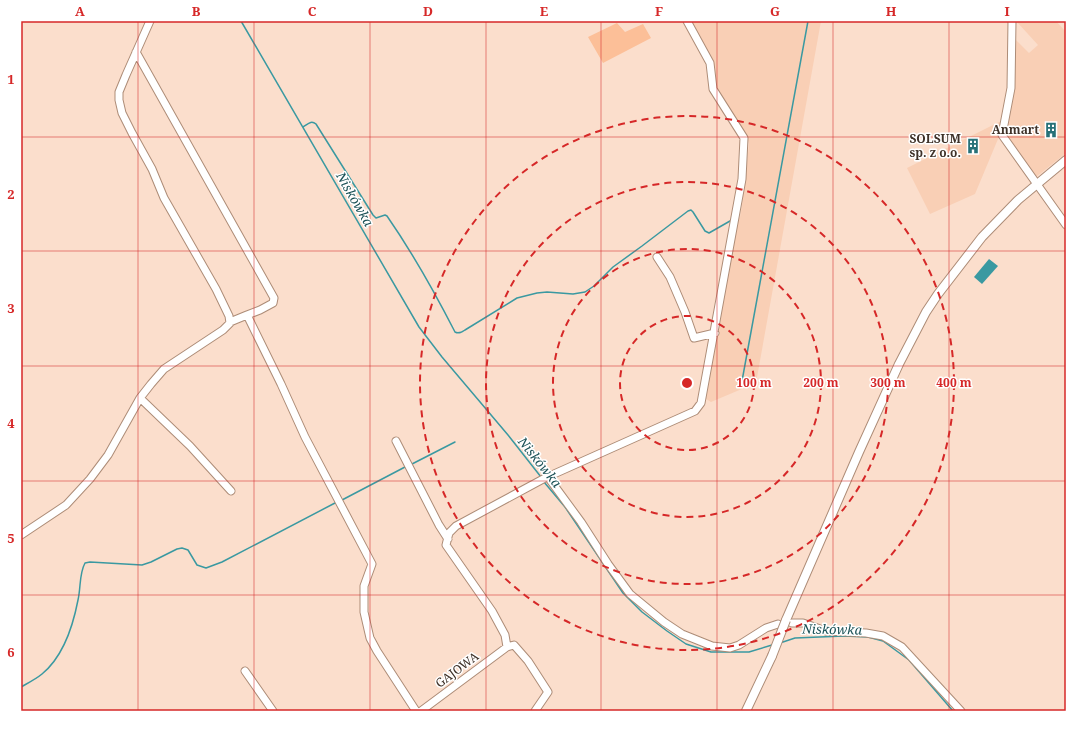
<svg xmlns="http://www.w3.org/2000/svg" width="1087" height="732" font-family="'Noto Serif',serif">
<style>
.built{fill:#f9cfb5}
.green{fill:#fcbf98}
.water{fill:#3a99a1}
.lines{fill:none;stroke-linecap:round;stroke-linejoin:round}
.stream{stroke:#3a99a1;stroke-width:1.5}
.minor-casing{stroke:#ad8c77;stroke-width:9}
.major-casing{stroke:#ad8c77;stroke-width:10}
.minor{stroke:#fff;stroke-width:7}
.major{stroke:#fff;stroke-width:8}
.major-bridge-casing{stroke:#ad8c77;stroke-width:10;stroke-linecap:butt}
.major-bridge{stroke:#fff;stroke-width:8}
.grid{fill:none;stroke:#d62828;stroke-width:1;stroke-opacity:0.55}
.ring{fill:none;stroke:#d62828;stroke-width:2;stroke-dasharray:7 5}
.labels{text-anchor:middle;stroke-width:3;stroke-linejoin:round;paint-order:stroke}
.poi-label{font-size:12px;font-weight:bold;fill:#3f3229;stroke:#fff;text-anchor:end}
.street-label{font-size:12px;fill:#3f3229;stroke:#fff}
.water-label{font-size:13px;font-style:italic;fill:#1a5055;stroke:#fff}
.centre{fill:#d62828;stroke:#fff;stroke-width:2}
.ring-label{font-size:12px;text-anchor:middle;font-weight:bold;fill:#d62828;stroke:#fff;stroke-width:3;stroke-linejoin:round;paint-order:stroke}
.neatline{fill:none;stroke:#d62828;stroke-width:1.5}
.grid-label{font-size:13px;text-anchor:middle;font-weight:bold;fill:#d62828}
</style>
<rect width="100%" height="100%" fill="#fbdecc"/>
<!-- built -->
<path class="built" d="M689 21H821L756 383 711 402 706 399 738 219 740 217 742 205 745 181 749 144 747 136 717 91 711 64Z
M1017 21H1056L1066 32V153L1036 177 1006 134 1014 89 1015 39 1029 53 1038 45 1017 22Z
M1005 119 998 139 975 194 930 214 907 168Z"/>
<!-- green -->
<path class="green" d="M617 23 625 32 643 24 651 38 603 63 588 37Z"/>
<!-- water -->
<path class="water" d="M989 259 998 266 982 284 974 277Z"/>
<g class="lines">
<!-- stream -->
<path class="stream" d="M241 21 419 327 442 357 508 435 541 477
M303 127C308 124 311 120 316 124L373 215 376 218 385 215 387 216C412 252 435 293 455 332 459 334 462 332 465 330L517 298 537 293 547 292 573 294 585 292 594 286 613 267 642 246 688 211 691 210 693 212 705 231 709 233 730 221
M742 381 808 21
M412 464 455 442
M544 482 565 507 623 593 642 612 667 631 686 644 711 652H749L772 645
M342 500 405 467
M780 643 795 638 844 636 868 637 883 641 909 660 953 711
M21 687C28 683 36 679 42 674 64 656 73 626 78 600 81 587 79 574 85 563L90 562 142 565 151 562 177 549 182 548 188 550 197 565 206 568 222 562 335 503"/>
<!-- minor casing -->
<g class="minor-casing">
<path id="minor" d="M1012 21 1011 88 1002 135 1066 225
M136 52 274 298 273 303 260 310 247 315 281 384 305 437 372 564 364 586V612L370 638 377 651 416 711
M657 257 670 277 685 312 694 338 715 333
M230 322 247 315
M140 398 151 384 164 369 223 330 230 323 229 316 216 289 164 198 152 169 132 133 122 113 119 100V92L126 75 150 21
M396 441 439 525 448 539
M548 477 581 522 608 564 630 594 664 622 682 634 712 646 730 648 739 645 766 628 778 624
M21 535 66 505 90 479 108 455 140 398 190 446 231 491
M792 623H803L826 631 866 633 883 636 902 647 961 711
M507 647 505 635 492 611 446 545 449 533 456 526 545 478 695 411 701 403 742 179 744 138 713 89 710 63 687 21
M245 671 273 711
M421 711 507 647 514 645 528 661 548 692 535 711"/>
</g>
<!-- major casing -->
<g class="major-casing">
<path id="major" d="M786 620 859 452 899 364 926 312 938 294 982 237 1018 200 1066 160
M746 711 772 656"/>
</g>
<!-- minor -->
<use href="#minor" class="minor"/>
<!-- major -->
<use href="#major" class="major"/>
<!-- major-bridge casing -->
<g class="major-bridge-casing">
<path id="major-bridge" d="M772 656 786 620"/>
</g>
<!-- major-bridge -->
<use href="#major-bridge" class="major-bridge"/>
</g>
<!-- grid -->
<path class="grid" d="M138 21V711M254 21V711M370 21V711M486 21V711M601 21V711M717 21V711M833 21V711M949 21V711M21 137H1066M21 251H1066M21 366H1066M21 481H1066M21 595H1066"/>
<!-- distance rings -->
<g class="ring">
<circle cx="687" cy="383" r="67"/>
<circle cx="687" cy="383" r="134"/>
<circle cx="687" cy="383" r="201"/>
<circle cx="687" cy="383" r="267"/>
</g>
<!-- icons -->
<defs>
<g id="building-bare" transform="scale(1.2)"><path d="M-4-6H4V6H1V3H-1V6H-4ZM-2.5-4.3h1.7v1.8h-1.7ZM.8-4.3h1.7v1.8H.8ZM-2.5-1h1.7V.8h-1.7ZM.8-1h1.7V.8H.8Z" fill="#277178" stroke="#fff" stroke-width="2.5" paint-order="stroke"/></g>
</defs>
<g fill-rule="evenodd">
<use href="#building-bare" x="1051" y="130"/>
<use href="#building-bare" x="973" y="146"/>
</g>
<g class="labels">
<!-- poi labels -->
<g class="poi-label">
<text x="1039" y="134">Anmart</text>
<text x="961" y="143">SOLSUM<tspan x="961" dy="14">sp. z o.o.</tspan></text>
</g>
<!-- street labels -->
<g class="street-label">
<text transform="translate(457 670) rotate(-37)" y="4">GAJOWA</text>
</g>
<!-- water labels -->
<g class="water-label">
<text transform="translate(355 199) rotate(60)" y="5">Niskówka</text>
<text transform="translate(540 462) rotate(51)" y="5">Niskówka</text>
<text transform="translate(832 629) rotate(1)" y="5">Niskówka</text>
</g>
</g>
<circle cx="687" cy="383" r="6" class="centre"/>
<g class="ring-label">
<text x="754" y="387">100 m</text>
<text x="821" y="387">200 m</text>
<text x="888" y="387">300 m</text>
<text x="954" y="387">400 m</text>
</g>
<!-- border -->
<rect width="1087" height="732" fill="none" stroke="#ffffff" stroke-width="44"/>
<rect x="22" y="22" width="1043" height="688" class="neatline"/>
<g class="grid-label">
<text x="80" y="16">A</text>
<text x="196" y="16">B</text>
<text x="312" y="16">C</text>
<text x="428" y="16">D</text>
<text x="544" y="16">E</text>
<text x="659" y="16">F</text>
<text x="775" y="16">G</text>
<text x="891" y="16">H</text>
<text x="1007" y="16">I</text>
<text x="11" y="84">1</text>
<text x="11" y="199">2</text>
<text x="11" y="313">3</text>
<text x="11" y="428">4</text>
<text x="11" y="543">5</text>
<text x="11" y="657">6</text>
</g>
</svg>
